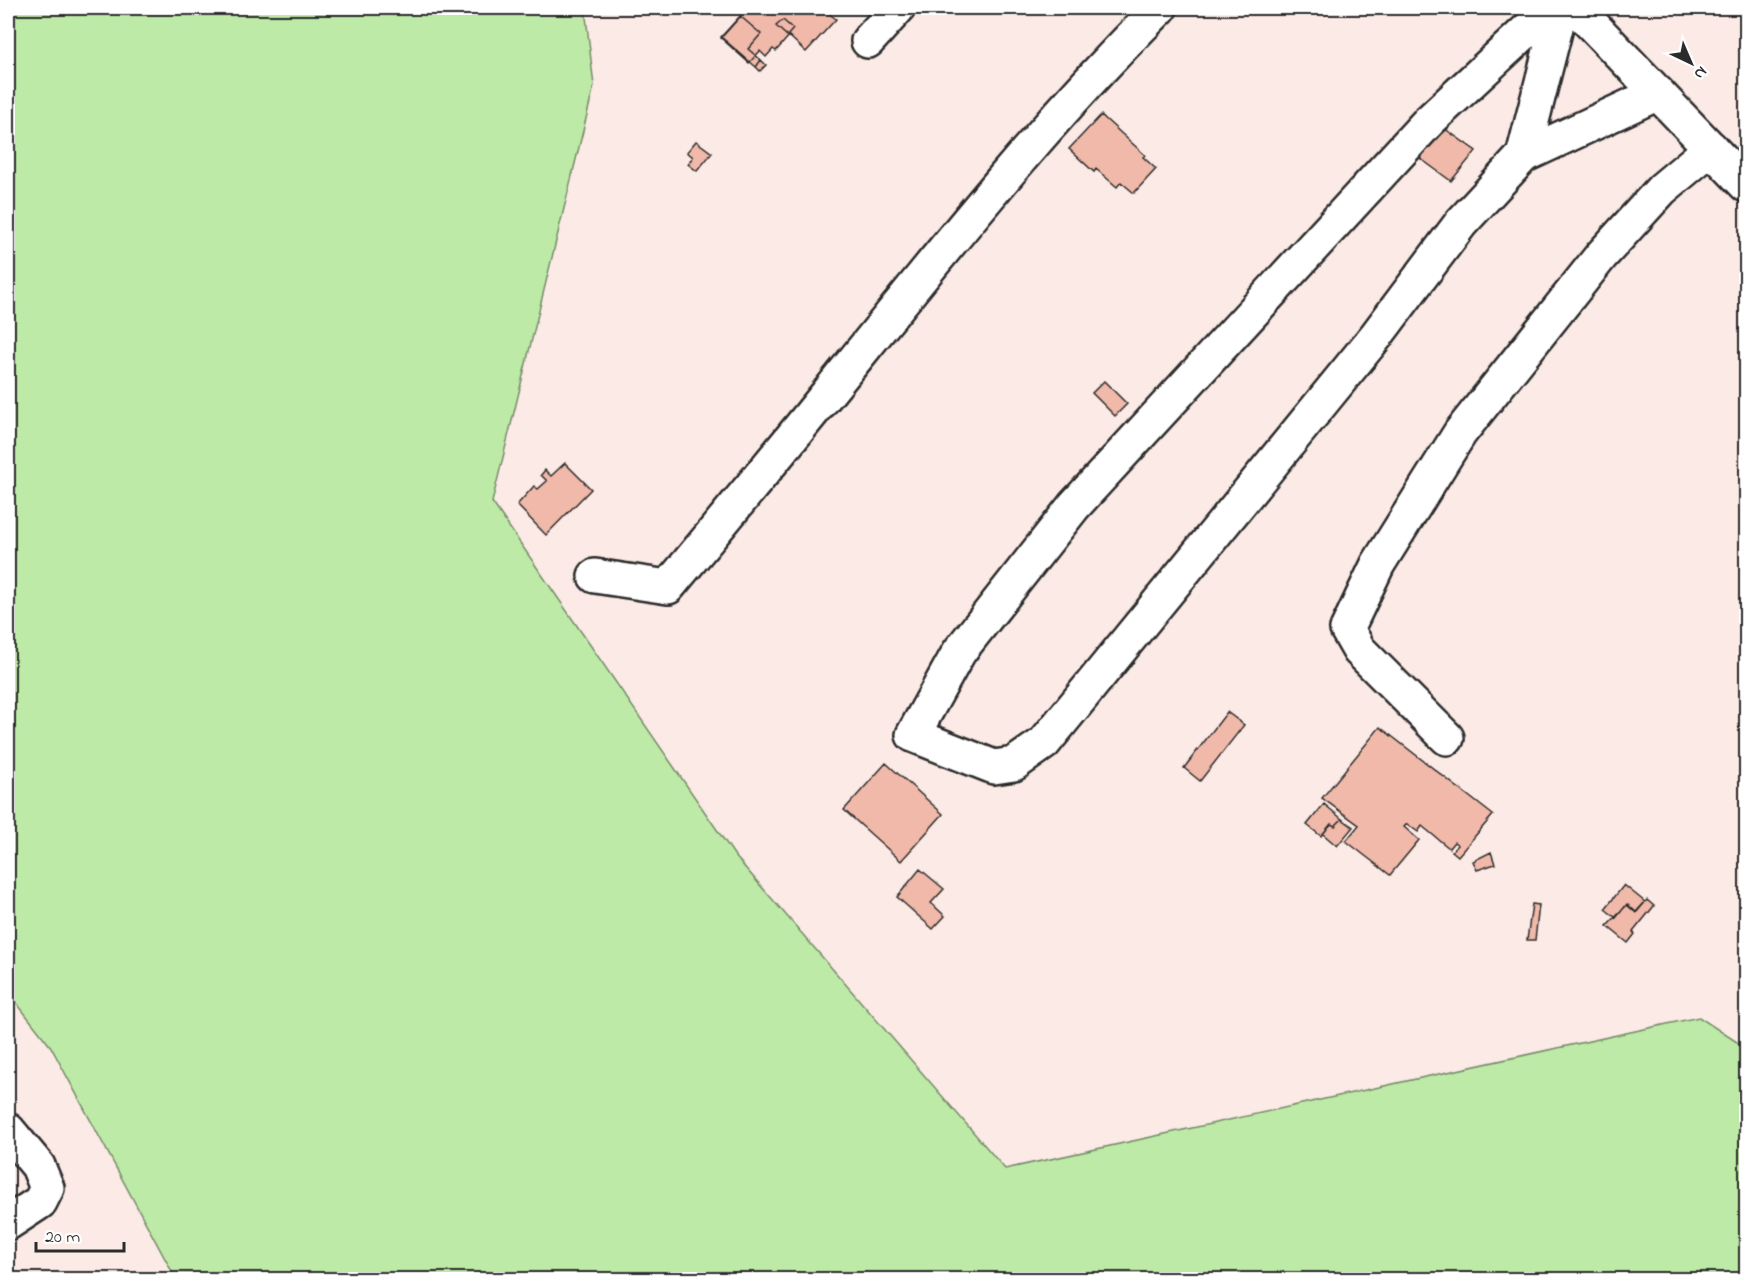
<svg xmlns="http://www.w3.org/2000/svg" width="1754" height="1287" font-family="'Indie Flower',sans-serif">
<style>
.green{fill:#beeaa7;stroke:#748a69;stroke-width:1.5}
.building{fill:#f1b9a9;stroke:#2b2b2b;stroke-width:1.5}
.lines{fill:none;stroke-linecap:round;stroke-linejoin:round}
.minor-casing{stroke:#2b2b2b;stroke-width:38}
.primary-casing{stroke:#2b2b2b;stroke-width:38}
.minor{stroke:#fff;stroke-width:33}
.primary{stroke:#fff;stroke-width:33}
</style>
<rect width="100%" height="100%" fill="#fbeae5"/>
<filter id="ink" filterUnits="userSpaceOnUse"><feTurbulence type="fractalNoise" baseFrequency=".0167" numOctaves="2"/><feDisplacementMap in="SourceGraphic" scale="12" xChannelSelector="R" yChannelSelector="G"/><feConvolveMatrix kernelMatrix="1 2 1 2 8 2 1 2 1" color-interpolation-filters="sRGB"/></filter>
<g filter="url(#ink)">
<!-- green -->
<path class="green" d="M8 8H585L594 86 492 502 735 856 1005 1169 1699 1017 1746 1048V1279H176L51 1047 8 992Z"/>
<!-- building -->
<path class="building" d="M748 8H822L836 19 806 52 789 36 776 51 773 49 766 57 760 51 749 63 721 38Z
M740 16 761 34 748 49 761 60 756 67 721 37Z
M783 20 793 29 787 36 776 26Z
M761 60 766 65 760 71 756 67Z
M1101 115 1145 155 1143 157 1156 169 1134 193 1121 182 1117 187 1096 169 1094 172 1069 149Z
M1441 126 1476 151 1451 181 1413 153Z
M696 141 712 153 697 171 688 164 693 157 687 152Z
M1104 381 1127 404 1115 416 1092 393Z
M565 463 591 489 546 535 517 505 534 486 538 489 547 481 541 475 545 470 551 476Z
M1227 712 1244 725 1200 781 1184 768Z
M1380 727 1493 815 1458 856 1452 851 1458 845 1454 842 1449 848 1422 826 1418 832 1407 824 1404 827 1419 840 1390 875 1346 841 1359 825 1322 798Z
M886 763 943 814 901 861 844 810Z
M1324 804 1342 819 1335 826 1331 824 1321 836 1307 825Z
M1342 819 1353 827 1337 846 1323 834 1331 824 1335 826Z
M1491 852 1495 864 1477 870 1473 861Z
M920 869 944 889 931 903 945 916 933 929 897 897Z
M1624 885 1645 902 1636 912 1627 904 1616 918 1605 909Z
M1647 900 1654 906 1633 932 1635 934 1628 943 1607 926 1627 905 1636 913Z
M1532 904 1539 905 1535 940H1527Z"/>
<g class="lines">
<!-- minor casing -->
<g class="minor-casing">
<path id="minor" d="M1551 8 1429 121 1074 506 959 652 913 735 994 767 1014 764 1044 743 1376 336 1461 223 1523 156 1658 93
M868 41 898 8
M1523 156 1561 8
M595 576 668 587C723 521 778 455 832 388 937 258 1041 126 1160 8
M1447 738 1359 650 1347 629 1378 564 1460 433 1601 256 1662 189 1711 148
M8 1130 38 1166 47 1188 40 1202 8 1223"/>
</g>
<!-- primary casing -->
<g class="primary-casing">
<path id="primary" d="M1576 8 1746 185"/>
</g>
<!-- minor -->
<use href="#minor" class="minor"/>
<!-- primary -->
<use href="#primary" class="primary"/>
</g>
</g>
<!-- margin -->
<rect width="1754" height="1287" fill="none" stroke="#fff" stroke-width="30"/>
<rect x="15" y="15" width="1724" height="1257" fill="none" stroke="#2b2b2b" stroke-width="2" filter="url(#ink)"/>
<!-- north arrow -->
<g transform="translate(1691 63) rotate(136)" stroke="#ffffff" stroke-width="4.5" paint-order="stroke">
<path d="M0-4.5L10 22L0 15L-10 22Z" fill="#2b2b2b"/>
<text y="-9" font-size="16" font-weight="bold" text-anchor="middle" fill="#2b2b2b">N</text>
</g>
<!-- scale -->
<path d="M36 1242v9h88v-9" fill="none" stroke="#2b2b2b" stroke-width="3"/>
<text x="45" y="1242" font-size="18" fill="#2b2b2b" stroke="#ffffff" stroke-width="4.5" paint-order="stroke">20 m</text>
</svg>
